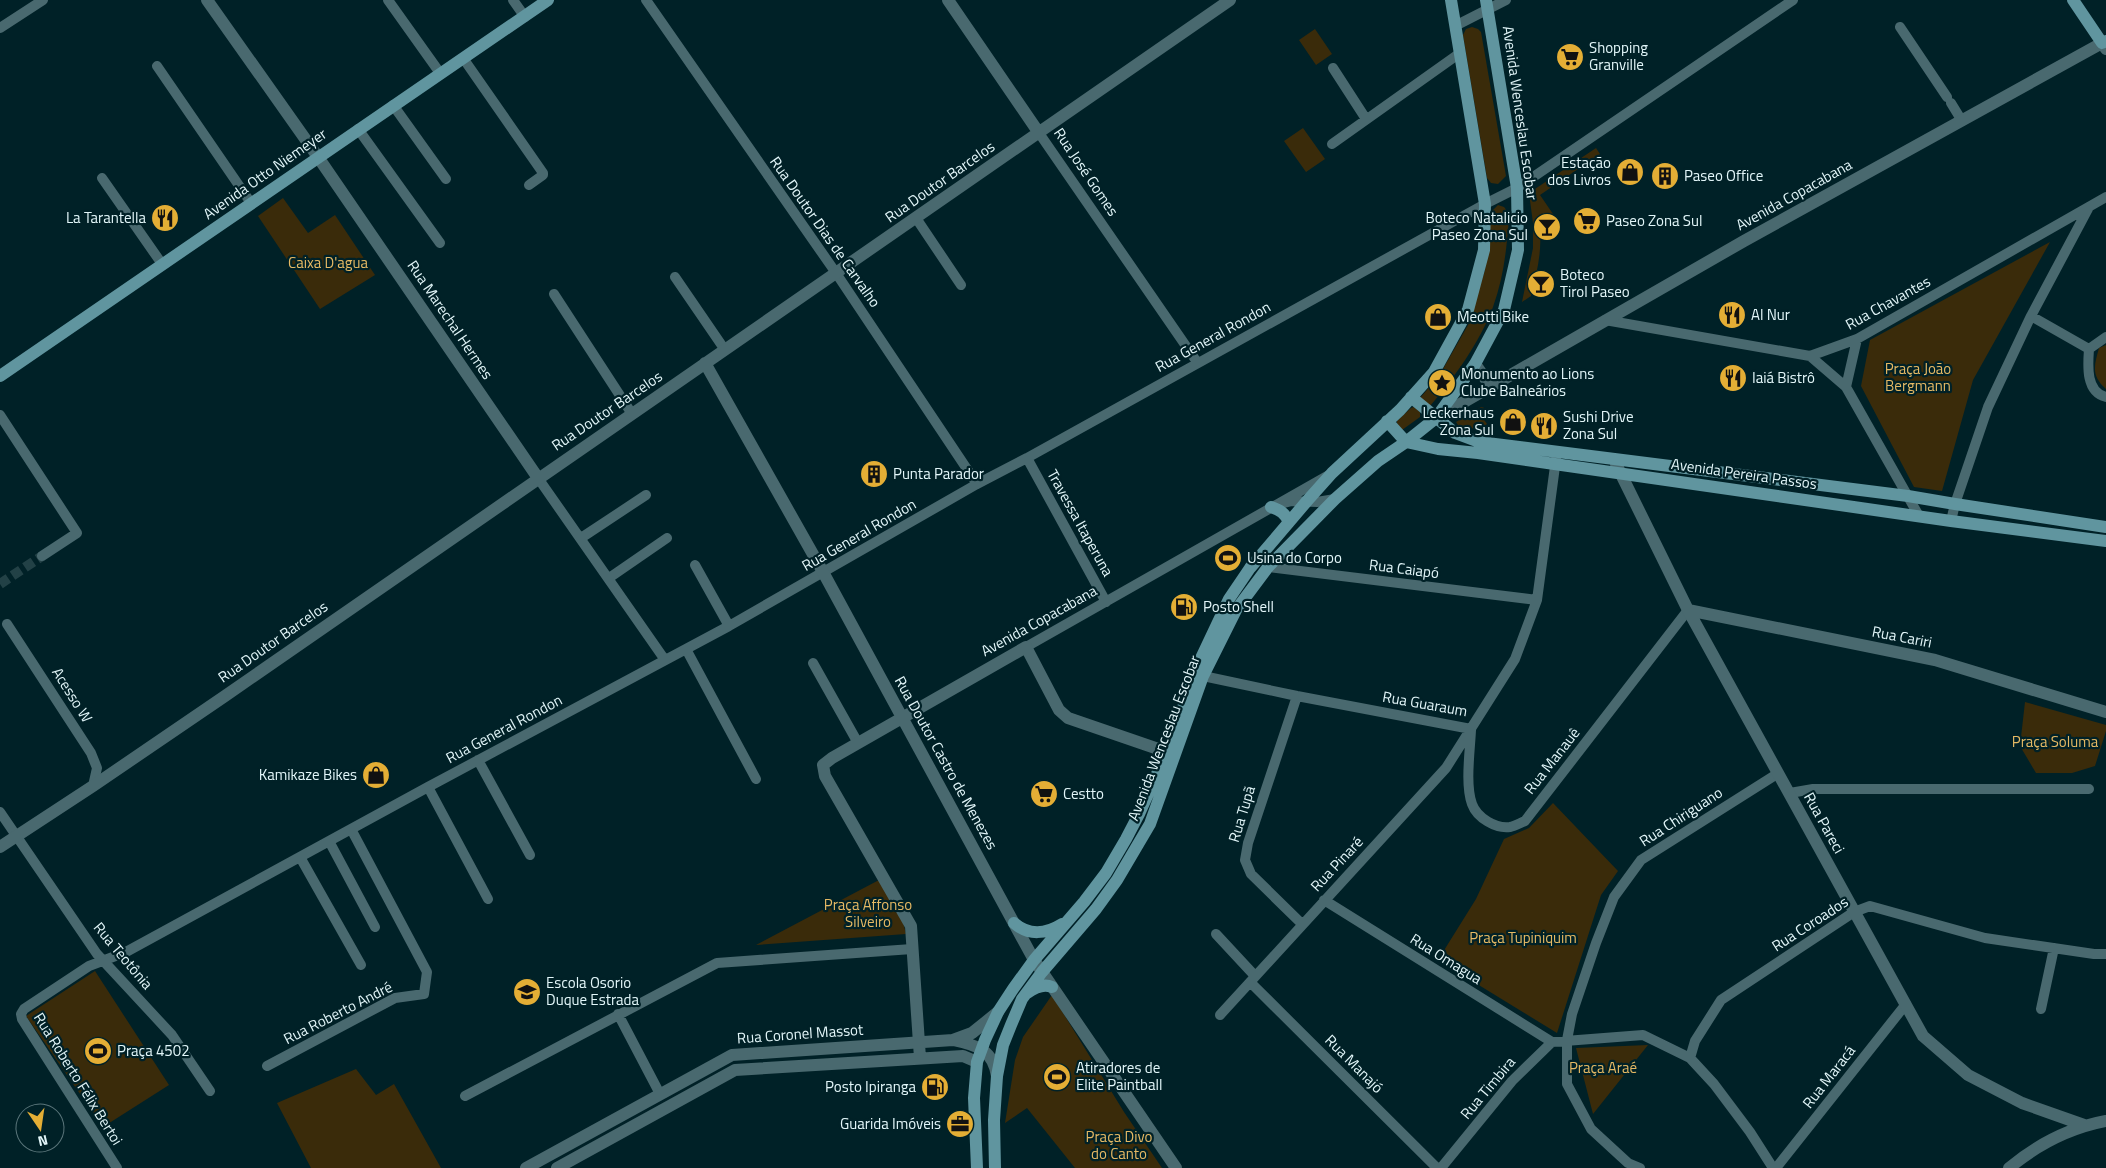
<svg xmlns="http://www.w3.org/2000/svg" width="2106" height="1168" font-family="'Titillium Web',sans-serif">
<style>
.green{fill:#3a2b0a}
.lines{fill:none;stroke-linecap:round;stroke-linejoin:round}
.minor-tunnel{stroke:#224146;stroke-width:10;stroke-dasharray:10 5;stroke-linecap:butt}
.minor{stroke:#49696f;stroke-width:10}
.tertiary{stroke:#49696f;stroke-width:12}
.secondary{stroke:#60959f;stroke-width:12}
.labels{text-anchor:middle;stroke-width:4.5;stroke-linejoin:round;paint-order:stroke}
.poi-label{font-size:15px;fill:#e2f6f9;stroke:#002127;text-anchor:start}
.street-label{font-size:15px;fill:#e2f6f9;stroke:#002127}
.park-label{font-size:15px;fill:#e5b964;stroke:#002127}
</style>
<rect width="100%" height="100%" fill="#002127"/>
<!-- green -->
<path class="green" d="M1472 27 1478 29 1481 32 1506 176 1498 184 1491 183 1487 178 1463 35 1466 29Z
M1315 29 1332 54 1316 65 1299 40Z
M1303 128 1325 159 1306 172 1284 141Z
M1596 148 1600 154 1540 195 1553 214 1539 224C1543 250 1537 271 1531 296L1522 302 1533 248V223L1529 193Z
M283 198 308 233 335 215 375 275 320 309 258 216Z
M1498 205 1504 207C1511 215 1508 229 1507 240 1505 262 1501 285 1493 307 1480 342 1454 378 1430 406L1420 398 1439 376 1468 325 1485 270 1490 213Z
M2050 242 1973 380 1942 491 1914 487 1861 386 1870 340Z
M2106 345V389C2091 376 2094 366 2099 348Z
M1414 407 1420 412V417L1402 430 1397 423V421L1411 408Z
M1481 407 1488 409 1482 417 1487 424 1480 429 1459 427 1456 422Z
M2025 702 2106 725V731L2095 766 2072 773H2036L2020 746Z
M1553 803 1618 871 1601 895 1557 1033 1438 960 1476 899 1504 839 1529 828Z
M879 880 902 918 906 934 756 945Z
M95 971 169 1085 103 1127 26 1016Z
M1052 995 1124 1112 1162 1168H1075L1027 1108 1005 1123 1015 1060 1023 1037Z
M1648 1045 1593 1114 1576 1048Z
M356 1069 376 1095 394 1084 441 1168H311L277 1103Z"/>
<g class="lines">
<!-- minor-tunnel -->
<path class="minor-tunnel" d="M0 584 42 556"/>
<!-- minor -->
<path class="minor" d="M388 0 440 73
M513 0 525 17
M646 0 836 273 977 484
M1455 26 1506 0
M1900 27 1947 97
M0 28 43 0
M463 58 543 173V175L529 185
M157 66 251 203
M1333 68 1366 119
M1951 103 1962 121
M393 105 446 179
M358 129 440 243
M1039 133 1197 362
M1332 144 1460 53
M102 178 162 264
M916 218 961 285
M675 277 725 350
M554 294 632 414
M2031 316 2089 349
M1605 320 1810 356 1857 339 2106 197
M2089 349C2088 364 2085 392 2106 397
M2089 349 2106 337
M1810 356 1846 387 1919 516
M1846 387 1857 339
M0 415 77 533 42 556
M1027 458 1106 602
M538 478 665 660
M1284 503 1292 501 1317 502 1335 499
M1951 521 1955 504 1988 407 2031 316 2088 209
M581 538 646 495
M695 565 729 626
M1268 567 1537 600
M609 578 667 538
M7 624 91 753 97 768 93 786
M1026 647 1327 476
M686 649 756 779
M813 663 858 743
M1203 676 1297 696 1471 729
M1297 696 1248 843 1245 860 1251 874 1302 924
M1471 730C1470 751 1465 785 1472 804 1477 818 1496 829 1510 827 1515 826 1520 823 1525 821L1688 610
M478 760 530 855
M428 787 488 899
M1790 793 1813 789H2089
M0 812 97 954 172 1035 210 1091
M329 841 375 927
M300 857 361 965
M1324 900 1552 1042
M1216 934 1255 976
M1250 982 1437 1168
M2041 1009 2054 948
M618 1014 660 1094
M1220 1015 1446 768 1515 659 1537 600 1556 459
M1690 1058 1695 1041 1721 1000 1854 912 1870 906 1985 938 2094 954H2106
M267 1066 395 998 424 994 427 972 351 829
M465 1096 717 963 912 949
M117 1168 22 1019 21 1014 24 1009 89 966 126 952 428 787 729 626 977 484 1027 458 1485 204 1517 188 1793 0
M1441 1168 1512 1081 1552 1042 1643 1035 1690 1058 1714 1084 1750 1132 1773 1168
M1640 1168 1628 1163 1591 1129 1567 1084V1040L1572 1014 1596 943 1614 897 1641 860 1777 774
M1776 1168 1906 1004"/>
<!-- tertiary -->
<path class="tertiary" d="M207 0 318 157 538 478
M948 0 1039 133
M705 363 823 572 1034 960 1176 1168
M1475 364 1487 381 1500 380
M1436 418 1744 241 2102 43 2106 49
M1616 464 1688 610 1923 1036 1968 1075 2022 1103 2084 1125
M1688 610 1935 660 2106 712
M0 847 93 786 225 696 1230 0
M953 1040 972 1033 998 1012
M920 1058 911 926 825 776 823 765 832 758 1026 647 1059 710 1068 718 1167 752
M526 1168 732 1055 953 1040C977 1045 993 1050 997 1076
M557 1168 735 1070 963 1056 977 1062
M2009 1168C2038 1144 2069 1128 2106 1121"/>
<!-- secondary -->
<path class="secondary" d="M2073 0 2102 43 2106 41
M0 376 548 0
M1411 397 1455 433 1479 442 1908 496 1955 504 2106 527
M1387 421 1406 442 1438 449 1478 453 1951 521 2106 541
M1271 507C1280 510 1285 513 1289 522
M1014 923C1029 936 1046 934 1062 924
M1027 993C1034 988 1043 983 1052 987
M977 1168 974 1098 977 1062 985 1040 998 1012 1013 989 1034 960 1084 902 1106 873 1126 839 1139 814 1174 736 1194 673 1229 599 1250 568 1307 501 1332 473 1400 410 1434 372 1468 310 1484 250 1485 204 1451 0
M995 1168 994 1120 997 1076 1003 1045 1011 1025 1022 999 1042 972 1096 909 1117 880 1150 824 1203 676 1236 610 1268 567 1335 499 1378 461 1406 442 1436 418 1475 364 1504 310 1518 250 1517 188 1486 0"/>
</g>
<!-- icons -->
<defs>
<g id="supermarket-disc" transform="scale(1.4375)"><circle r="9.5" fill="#e4ae35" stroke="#002127"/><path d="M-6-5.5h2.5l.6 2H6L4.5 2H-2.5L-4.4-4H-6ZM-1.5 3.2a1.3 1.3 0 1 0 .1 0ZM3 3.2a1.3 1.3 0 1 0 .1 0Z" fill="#111"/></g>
<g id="shop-disc" transform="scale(1.4375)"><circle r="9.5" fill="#e4ae35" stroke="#002127"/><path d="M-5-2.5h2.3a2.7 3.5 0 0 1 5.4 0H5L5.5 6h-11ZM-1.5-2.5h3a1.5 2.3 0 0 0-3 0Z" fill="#111"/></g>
<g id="building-disc" transform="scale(1.4375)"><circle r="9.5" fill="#e4ae35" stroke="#002127"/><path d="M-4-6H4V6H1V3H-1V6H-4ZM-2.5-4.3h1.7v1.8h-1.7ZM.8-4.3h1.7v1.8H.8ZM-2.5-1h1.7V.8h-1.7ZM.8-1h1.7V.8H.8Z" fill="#111"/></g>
<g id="restaurant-disc" transform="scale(1.4375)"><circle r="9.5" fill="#e4ae35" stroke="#002127"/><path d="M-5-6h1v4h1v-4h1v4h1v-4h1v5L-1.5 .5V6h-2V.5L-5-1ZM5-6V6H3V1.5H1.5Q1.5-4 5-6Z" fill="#111"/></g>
<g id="bar-disc" transform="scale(1.4375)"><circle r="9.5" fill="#e4ae35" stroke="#002127"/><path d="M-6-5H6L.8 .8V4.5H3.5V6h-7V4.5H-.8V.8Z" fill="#111"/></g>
<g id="sight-disc" transform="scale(1.4375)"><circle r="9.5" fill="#e4ae35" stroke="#002127"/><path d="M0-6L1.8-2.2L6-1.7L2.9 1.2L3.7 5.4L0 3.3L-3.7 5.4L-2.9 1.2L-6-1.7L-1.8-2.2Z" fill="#111"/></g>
<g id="stadium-disc" transform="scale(1.4375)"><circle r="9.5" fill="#e4ae35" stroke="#002127"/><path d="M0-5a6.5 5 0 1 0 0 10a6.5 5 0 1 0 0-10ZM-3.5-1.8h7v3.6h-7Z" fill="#111"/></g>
<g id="fuel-disc" transform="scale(1.4375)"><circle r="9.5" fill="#e4ae35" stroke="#002127"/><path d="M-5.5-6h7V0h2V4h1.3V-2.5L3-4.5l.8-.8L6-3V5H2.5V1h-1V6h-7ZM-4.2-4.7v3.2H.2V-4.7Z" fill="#111"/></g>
<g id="school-disc" transform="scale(1.4375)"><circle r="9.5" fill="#e4ae35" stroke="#002127"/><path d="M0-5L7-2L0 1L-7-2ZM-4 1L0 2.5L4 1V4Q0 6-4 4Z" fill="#111"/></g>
<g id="office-disc" transform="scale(1.4375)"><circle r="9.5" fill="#e4ae35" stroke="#002127"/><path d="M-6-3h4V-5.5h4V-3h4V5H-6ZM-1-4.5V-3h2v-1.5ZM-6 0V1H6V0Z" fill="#111"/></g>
</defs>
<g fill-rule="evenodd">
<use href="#supermarket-disc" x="1570" y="57"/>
<use href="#shop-disc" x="1630" y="172"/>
<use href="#building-disc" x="1665" y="176"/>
<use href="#restaurant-disc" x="165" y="218"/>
<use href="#supermarket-disc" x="1587" y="221"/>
<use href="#bar-disc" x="1547" y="227"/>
<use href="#bar-disc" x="1541" y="284"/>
<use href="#restaurant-disc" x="1732" y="315"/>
<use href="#shop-disc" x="1438" y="317"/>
<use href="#restaurant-disc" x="1733" y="378"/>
<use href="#sight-disc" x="1442" y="383"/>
<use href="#shop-disc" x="1513" y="422"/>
<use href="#restaurant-disc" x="1544" y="426"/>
<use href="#building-disc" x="874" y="474"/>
<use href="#stadium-disc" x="1228" y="558"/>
<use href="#fuel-disc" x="1184" y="607"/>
<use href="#shop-disc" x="376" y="775"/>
<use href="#supermarket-disc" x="1044" y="794"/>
<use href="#school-disc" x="527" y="992"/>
<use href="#stadium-disc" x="98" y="1051"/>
<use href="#stadium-disc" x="1057" y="1077"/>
<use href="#fuel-disc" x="935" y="1087"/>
<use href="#office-disc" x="960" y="1124"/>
</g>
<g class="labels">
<!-- poi labels -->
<g class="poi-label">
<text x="1589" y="53">Shopping<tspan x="1589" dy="17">Granville</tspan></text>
<text x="1611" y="168" text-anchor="end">Estação<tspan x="1611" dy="17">dos Livros</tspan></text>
<text x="1684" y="181">Paseo Office</text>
<text x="146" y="223" text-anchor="end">La Tarantella</text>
<text x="1528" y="223" text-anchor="end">Boteco Natalicio<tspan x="1528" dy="17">Paseo Zona Sul</tspan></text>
<text x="1606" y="226">Paseo Zona Sul</text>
<text x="1560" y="280">Boteco<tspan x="1560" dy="17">Tirol Paseo</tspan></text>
<text x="1751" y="320">Al Nur</text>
<text x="1457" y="322">Meotti Bike</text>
<text x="1461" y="379">Monumento ao Lions<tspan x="1461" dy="17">Clube Balneários</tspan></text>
<text x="1752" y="383">Iaiá Bistrô</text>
<text x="1494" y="418" text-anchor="end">Leckerhaus<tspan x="1494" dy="17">Zona Sul</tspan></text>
<text x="1563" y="422">Sushi Drive<tspan x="1563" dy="17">Zona Sul</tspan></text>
<text x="893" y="479">Punta Parador</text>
<text x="1247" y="563">Usina do Corpo</text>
<text x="1203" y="612">Posto Shell</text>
<text x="357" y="780" text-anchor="end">Kamikaze Bikes</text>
<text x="1063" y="799">Cestto</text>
<text x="546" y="988">Escola Osorio<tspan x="546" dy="17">Duque Estrada</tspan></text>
<text x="117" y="1056">Praça 4502</text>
<text x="1076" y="1073">Atiradores de<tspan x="1076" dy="17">Elite Paintball</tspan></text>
<text x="916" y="1092" text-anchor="end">Posto Ipiranga</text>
<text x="941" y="1129" text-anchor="end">Guarida Imóveis</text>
</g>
<!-- street labels -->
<g class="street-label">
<text transform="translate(1520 113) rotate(82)" y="5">Avenida Wenceslau Escobar</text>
<text transform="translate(1086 172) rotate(56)" y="5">Rua José Gomes</text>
<text transform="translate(265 174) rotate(-35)" y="5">Avenida Otto Niemeyer</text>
<text transform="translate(940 182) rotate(-35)" y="5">Rua Doutor Barcelos</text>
<text transform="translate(1794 195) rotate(-29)" y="5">Avenida Copacabana</text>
<text transform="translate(825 232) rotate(55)" y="5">Rua Doutor Dias de Carvalho</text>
<text transform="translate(1888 303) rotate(-29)" y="5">Rua Chavantes</text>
<text transform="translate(450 320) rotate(56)" y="5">Rua Marechal Hermes</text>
<text transform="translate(1213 337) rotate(-29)" y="5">Rua General Rondon</text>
<text transform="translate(607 411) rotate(-34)" y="5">Rua Doutor Barcelos</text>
<text transform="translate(1744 474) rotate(8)" y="5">Avenida Pereira Passos</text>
<text transform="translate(1080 523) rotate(61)" y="5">Travessa Itaperuna</text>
<text transform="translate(859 535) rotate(-30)" y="5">Rua General Rondon</text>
<text transform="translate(1404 569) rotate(7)" y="5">Rua Caiapó</text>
<text transform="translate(1039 621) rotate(-29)" y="5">Avenida Copacabana</text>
<text transform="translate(1902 637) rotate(11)" y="5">Rua Cariri</text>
<text transform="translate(273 642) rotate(-35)" y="5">Rua Doutor Barcelos</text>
<text transform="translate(72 695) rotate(58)" y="5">Acesso W</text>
<text transform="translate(1425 704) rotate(10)" y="5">Rua Guaraum</text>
<text transform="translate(504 729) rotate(-28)" y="5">Rua General Rondon</text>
<text transform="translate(1164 738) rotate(-69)" y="5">Avenida Wenceslau Escobar</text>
<text transform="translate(1552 761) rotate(-52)" y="5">Rua Manauê</text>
<text transform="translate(946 763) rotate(61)" y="5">Rua Doutor Castro de Menezes</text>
<text transform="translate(1242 814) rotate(-73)" y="5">Rua Tupã</text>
<text transform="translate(1681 817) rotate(-33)" y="5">Rua Chiriguano</text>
<text transform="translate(1824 823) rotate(61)" y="5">Rua Pareci</text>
<text transform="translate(1337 864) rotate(-47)" y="5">Rua Pinaré</text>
<text transform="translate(1810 924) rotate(-33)" y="5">Rua Coroados</text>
<text transform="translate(123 956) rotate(50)" y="5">Rua Teotônia</text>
<text transform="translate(1446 959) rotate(32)" y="5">Rua Omagua</text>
<text transform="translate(338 1013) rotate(-27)" y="5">Rua Roberto André</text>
<text transform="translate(800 1034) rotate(-4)" y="5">Rua Coronel Massot</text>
<text transform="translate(1354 1064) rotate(45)" y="5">Rua Manajó</text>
<text transform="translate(1829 1077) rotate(-52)" y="5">Rua Maracá</text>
<text transform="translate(78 1079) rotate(58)" y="5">Rua Roberto Félix Bertoi</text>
<text transform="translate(1488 1088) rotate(-50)" y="5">Rua Timbira</text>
</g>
<!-- park labels -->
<g class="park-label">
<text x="328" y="268">Caixa D'agua</text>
<text x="1918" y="374">Praça João<tspan x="1918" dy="17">Bergmann</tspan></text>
<text x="2055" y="747">Praça Soluma</text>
<text x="868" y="910">Praça Affonso<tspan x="868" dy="17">Silveiro</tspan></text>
<text x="1523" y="943">Praça Tupiniquim</text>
<text x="1603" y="1073">Praça Araé</text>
<text x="1119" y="1142">Praça Divo<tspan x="1119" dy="17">do Canto</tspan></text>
</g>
</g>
<!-- north arrow -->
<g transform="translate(40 1128) rotate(167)"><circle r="24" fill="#002127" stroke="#5a767b"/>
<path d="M0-4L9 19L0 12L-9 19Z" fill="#e4ae35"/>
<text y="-8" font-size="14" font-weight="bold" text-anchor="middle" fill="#e2f6f9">N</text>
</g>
</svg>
